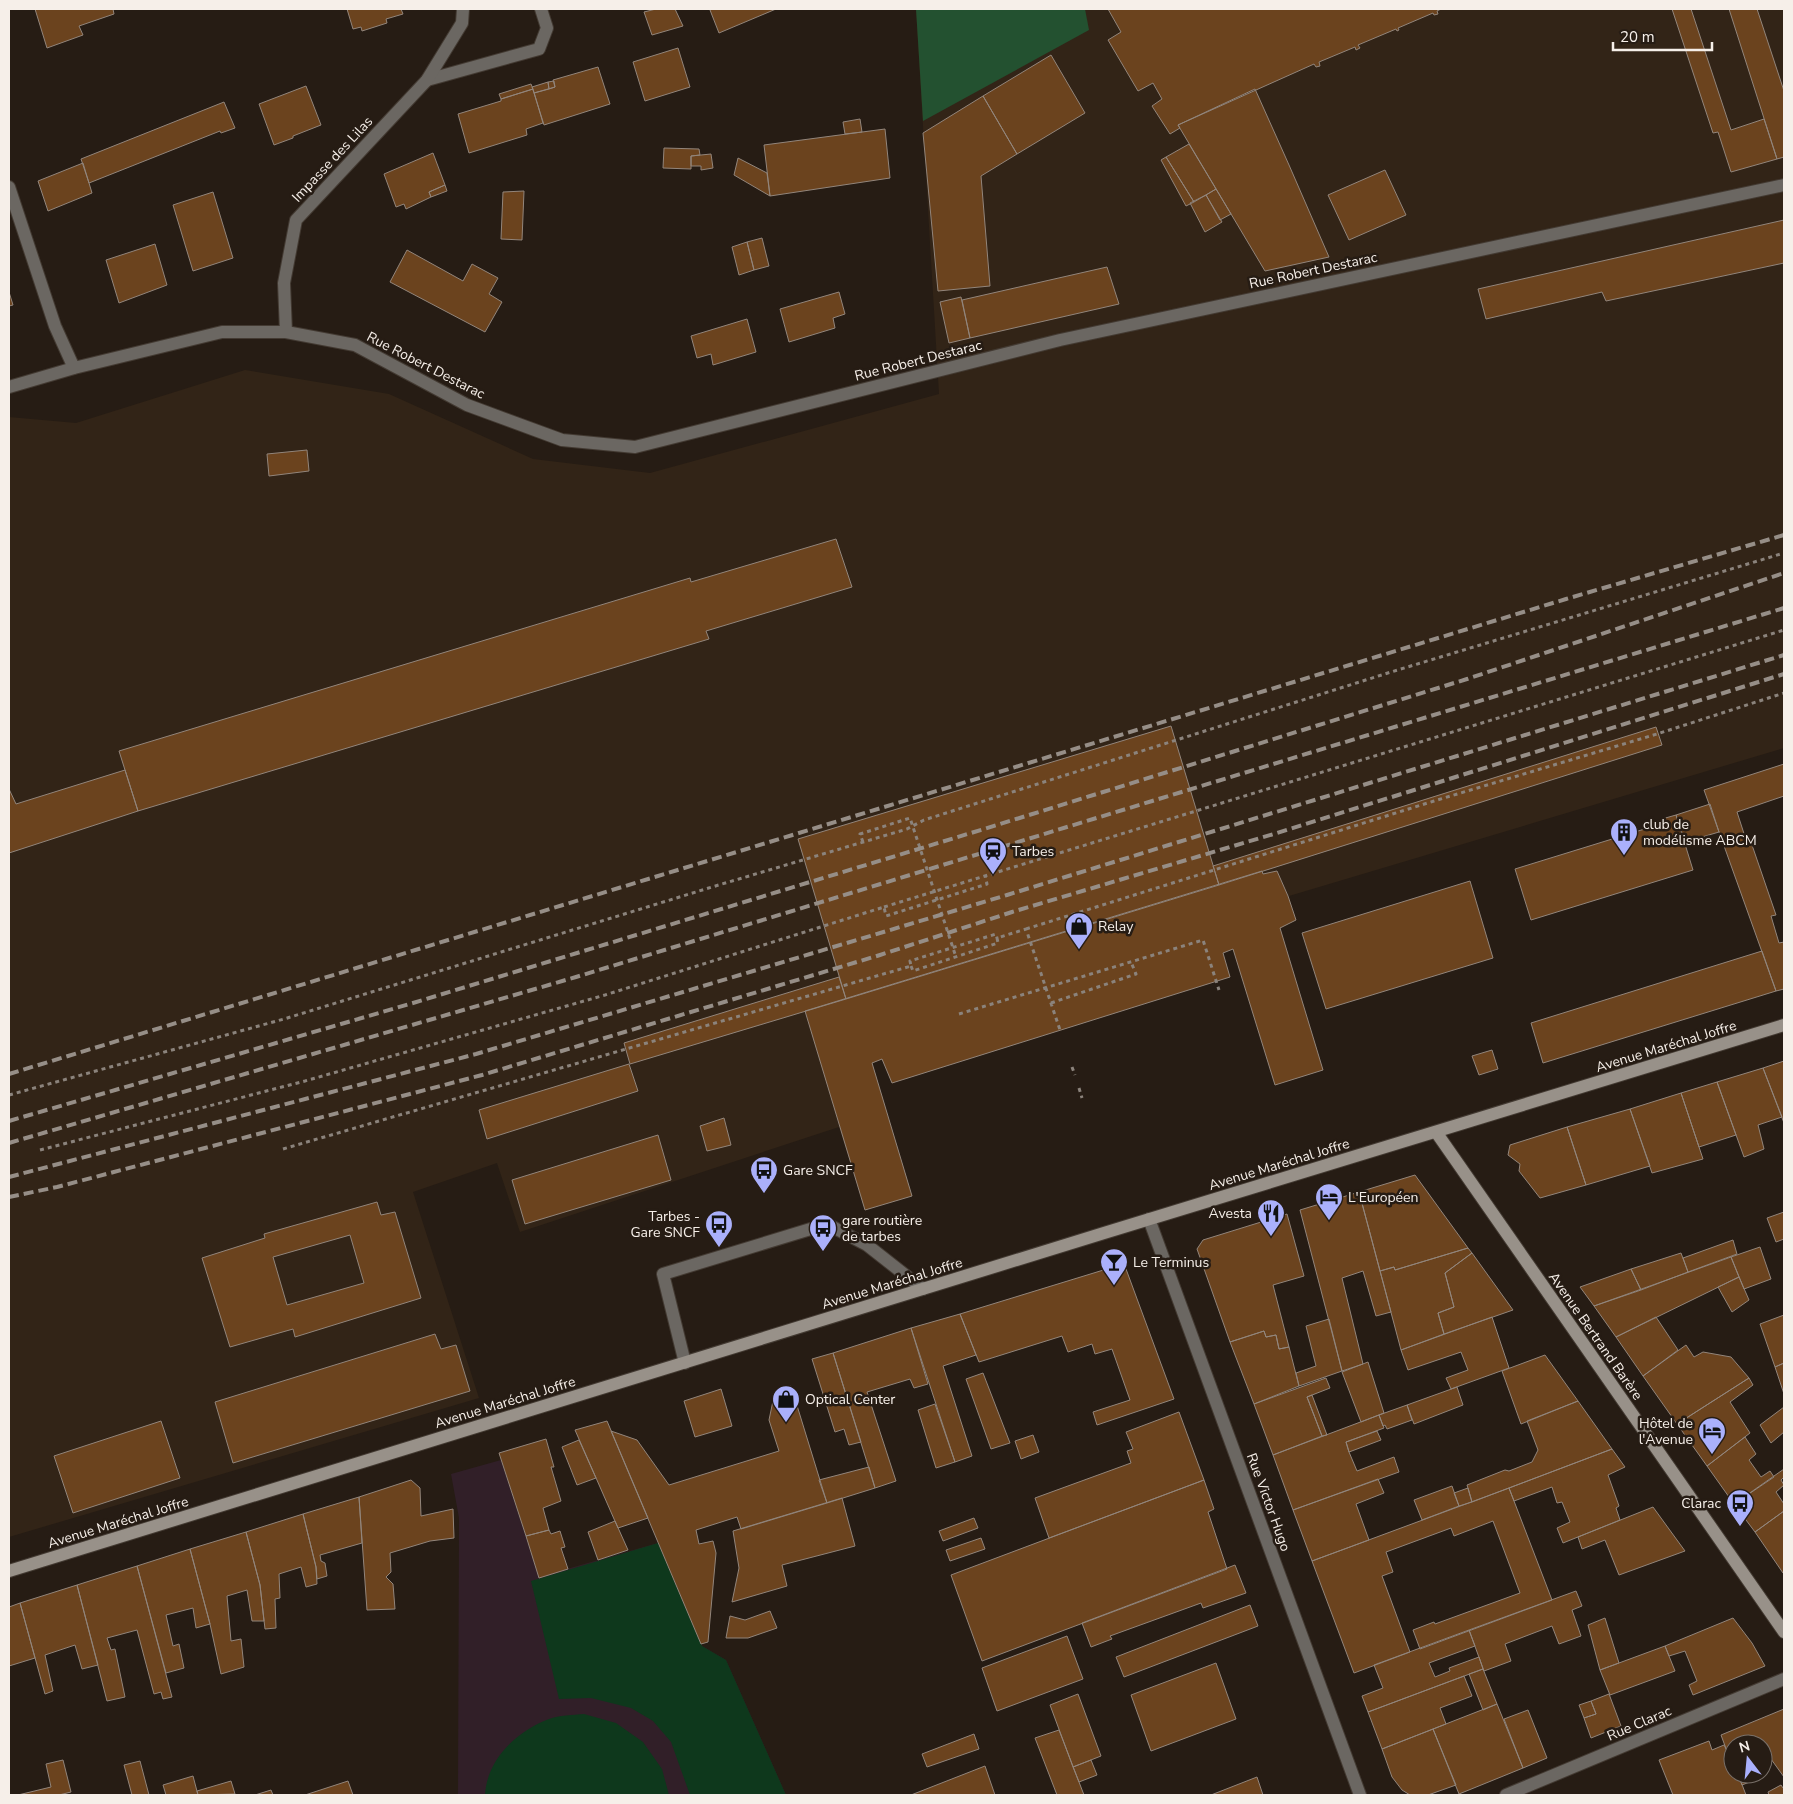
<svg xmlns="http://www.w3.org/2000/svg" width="1793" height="1804" font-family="'Nunito Sans',sans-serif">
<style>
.built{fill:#322417}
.education{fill:#311f28}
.green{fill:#0e381c}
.forest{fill:#235130}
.building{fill:#6b431e;stroke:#92857b;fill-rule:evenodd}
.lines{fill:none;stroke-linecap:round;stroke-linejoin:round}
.service-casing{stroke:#433a32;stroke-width:14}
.minor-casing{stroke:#433a32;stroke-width:14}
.secondary-casing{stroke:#433a32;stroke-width:14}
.path{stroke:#8b837c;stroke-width:3;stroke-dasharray:4 4;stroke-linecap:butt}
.service{stroke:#6b6762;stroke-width:12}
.minor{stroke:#6b6762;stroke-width:12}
.secondary{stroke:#989189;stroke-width:12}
.rail{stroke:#968e87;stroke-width:4;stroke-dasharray:10 5;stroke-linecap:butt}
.labels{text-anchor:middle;stroke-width:5;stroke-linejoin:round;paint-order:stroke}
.street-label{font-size:14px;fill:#f6efe9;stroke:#261c14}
.poi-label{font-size:14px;fill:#f6efe9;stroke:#261c14;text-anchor:start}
</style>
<rect width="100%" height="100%" fill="#261c14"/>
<!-- built -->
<path class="built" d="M916 9H1784V748L1289 896 1296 920 1280 929 1323 1070 1275 1085 1233 949 1223 953 1230 977 892 1083 882 1060 872 1063 912 1196 865 1210 839 1127 520 1232 497 1163 413 1192 479 1398 9 1537V417L76 423 245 370 389 394 533 459 650 473 939 394Z"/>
<!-- education -->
<path class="education" d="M501 1460 539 1577 658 1543 702 1646 726 1660 786 1795H458L459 1518 451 1474Z"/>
<!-- green -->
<path class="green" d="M658 1543 702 1646 726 1660 786 1795H690L671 1742 653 1721 631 1708 591 1698 559 1699 531 1581Z
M584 1714 616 1723 643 1742 662 1769 669 1795H485C487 1759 517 1731 549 1719 559 1715 573 1715 584 1714Z"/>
<!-- forest -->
<path class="forest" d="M916 9H1085L1089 30 923 121Z"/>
<!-- building -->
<path class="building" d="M35 9H113L114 14 79 26 83 35 47 48Z
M347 9H401L403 14 386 19 387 23 362 31 361 27 353 29Z
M656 9H675L683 26 652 35 644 12Z
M713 9H776L719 33 710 10Z
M1108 9H1441L1437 11 1438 14 1434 15 1433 13 1398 28 1399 30 1397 31 1396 29 1358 45 1360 48 1356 50 1355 47 1319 62 1320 66 1316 67 1314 64 1178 125 1180 128 1170 134 1152 106 1162 99 1153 83 1138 91 1108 40 1121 32Z
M1672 9H1691L1731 130 1764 119 1777 159 1731 172 1718 132 1713 133Z
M1729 9H1757L1784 91V157L1777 159Z
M678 48 690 87 645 101 633 62Z
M1051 55 1085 113 1017 154 983 96Z
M598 67 610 104 544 125 534 93 555 87 553 80Z
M554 81 555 87 549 89 548 82Z
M548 82 549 89 534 93 532 87Z
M531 84 533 89 501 99 499 94Z
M306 86 321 125 293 136V138L274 145 259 104Z
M533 89 543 123 526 129 527 135 469 153 458 114 501 101V99Z
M1255 89 1289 165 1329 257 1265 271 1178 125Z
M983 96 1017 154 981 176 990 286 938 291 923 133Z
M224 102 235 128 221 133 220 131 89 183 81 159Z
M860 119 862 132 845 134 843 122Z
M885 129 890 178 770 196 764 145Z
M1189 144 1216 189 1194 202 1166 157Z
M664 148 699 149 700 155 691 156V169L663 168Z
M433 153 445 185 429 192 431 197 406 209 404 204 396 207 384 174Z
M711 154 713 168 701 170V166H691V156Z
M1166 157 1194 202 1186 206 1161 160Z
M738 158 767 173 770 196 734 175Z
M83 163 92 193 48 211 38 181Z
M1385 170 1406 215 1349 240 1328 195Z
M445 185 447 191 431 197 429 192Z
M1216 189 1231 214 1220 220 1206 195Z
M524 191 522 240 501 239 503 192Z
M213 192 233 258 193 271 173 205Z
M1206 195 1222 222 1205 232 1190 203Z
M1784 220V263L1606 301 1602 292 1486 319 1478 289Z
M762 238 769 266 754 270 747 242Z
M747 242 754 270 739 275 732 247Z
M155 244 167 285 119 303 106 260Z
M407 250 463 281 472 264 498 278 489 294 502 302 485 332 390 282Z
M1107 267 1119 304 970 338 962 300Z
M9 292 13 305 9 306Z
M839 292 845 314 833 318 835 328 789 342 780 309Z
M961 297 970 338 949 343 940 302Z
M747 319 756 352 713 365 711 354 697 358 691 336Z
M307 450 309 471 269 476 267 454Z
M836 539 852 587 706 631 709 639 138 811 119 751 690 578 691 582Z
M1171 726 1219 885 846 999 798 839Z
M1656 727 1662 745 1219 885 1213 866Z
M1784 764V796L1737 812 1748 846 1752 845 1776 915 1771 916 1779 943 1784 942V989L1776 991 1704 790Z
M125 770 138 811 9 853V789L16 804Z
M1710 804 1719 832 1685 842 1676 815Z
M1676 815 1693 870 1531 920 1515 869 1664 823 1662 819Z
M1262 871 1263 874 1277 871 1288 896 1296 920 1280 928 1323 1070 1275 1085 1233 949 1223 953 1230 977 892 1083 882 1059 872 1063 912 1196 865 1210 805 1011Z
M1470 881 1493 958 1326 1009 1302 933Z
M1762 951 1776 991 1543 1063 1531 1023Z
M839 977 846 999 630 1064 624 1043Z
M1492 1050 1498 1069 1479 1075 1472 1056Z
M1784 1061V1123L1763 1068Z
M629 1064 638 1091 487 1139 479 1110Z
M1763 1068 1782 1117 1758 1125 1764 1149 1744 1157 1717 1082Z
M1717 1082 1736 1135 1699 1147 1681 1093Z
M1681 1093 1703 1159 1652 1173 1630 1109Z
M1630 1109 1650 1166 1586 1185 1567 1127Z
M724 1118 731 1145 707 1151 700 1126Z
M1567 1127 1586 1185 1540 1198 1519 1171 1520 1164 1508 1155 1510 1145Z
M658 1135 671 1180 525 1224 512 1180Z
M1415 1175 1468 1248 1395 1270 1394 1267 1380 1271 1359 1192Z
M1359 1192 1391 1312 1376 1316 1363 1271 1342 1278 1363 1364 1342 1371 1300 1210Z
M377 1202 381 1215 395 1212 421 1298 295 1337 293 1329 230 1347 202 1258 265 1238 264 1234ZM350 1235 364 1283 287 1305 273 1257Z
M1784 1212V1239L1776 1242 1767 1218Z
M1287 1214 1304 1276 1273 1285 1289 1347 1279 1349 1276 1335 1266 1337 1264 1331 1230 1342 1197 1249 1203 1240Z
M1733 1240 1737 1254 1688 1272 1683 1258Z
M1760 1247 1771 1279 1744 1289 1731 1257Z
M1468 1248 1472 1253 1445 1273 1454 1307 1438 1313 1444 1334 1401 1350 1380 1271 1394 1267 1395 1270Z
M1472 1253 1513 1310 1444 1334 1438 1313 1454 1307 1445 1273Z
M1681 1253 1688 1272 1641 1290 1631 1269Z
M1731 1257 1739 1277 1616 1337 1594 1306Z
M1110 1268 1126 1269 1174 1399 1097 1425 1093 1412 1130 1400 1112 1349 1095 1354 1092 1344 1068 1352 1062 1336 979 1362 960 1314Z
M1631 1269 1641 1290 1594 1306 1580 1287Z
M1739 1277 1749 1300 1732 1312 1718 1287Z
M960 1314 976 1355 943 1366 972 1456 955 1462 911 1328Z
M1784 1315V1363L1775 1367 1760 1324Z
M1492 1317 1509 1368 1451 1389 1446 1378 1468 1370 1461 1352 1408 1370 1401 1350Z
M1656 1317 1678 1350 1643 1376 1616 1337Z
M1329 1319 1342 1371 1299 1386 1296 1373 1316 1366 1306 1326Z
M911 1328 928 1384 914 1388 910 1379 867 1392 896 1481 875 1488 833 1353Z
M1264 1331 1266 1337 1276 1335 1279 1349 1289 1347 1299 1386 1254 1404 1230 1342Z
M435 1334 441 1349 456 1345 470 1391 233 1463 215 1402Z
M1686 1345 1694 1357 1703 1352 1731 1357 1749 1378 1677 1424 1643 1376Z
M833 1353 861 1442 849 1445 844 1429 835 1432 812 1359Z
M1545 1355 1578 1401 1521 1424 1502 1371Z
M1368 1362 1384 1413 1361 1422 1342 1372Z
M1784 1363V1394L1775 1367Z
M983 1373 1010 1443 991 1449 966 1379Z
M1326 1378 1330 1388 1307 1397 1322 1436 1273 1455 1254 1404Z
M1749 1378 1753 1385 1730 1402 1750 1433 1707 1466 1677 1424Z
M791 1386 827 1503 741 1529 737 1517 696 1530 699 1544 713 1541 716 1553 708 1642 701 1644 611 1431 637 1440 669 1485 779 1451 769 1420 774 1396Z
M1457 1387 1463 1405 1414 1424 1407 1405Z
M721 1389 732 1426 695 1437 684 1401Z
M1312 1395 1327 1435 1322 1436 1307 1397Z
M1578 1401 1612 1449 1472 1502 1467 1485 1505 1470 1509 1471 1532 1462 1538 1450 1527 1421Z
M935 1404 955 1462 936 1468 918 1410Z
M1407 1405 1412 1420 1387 1429 1385 1425 1383 1426 1379 1415Z
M1784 1407V1432L1771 1443 1760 1425Z
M1179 1412 1204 1480 1049 1538 1035 1498 1131 1463 1127 1451 1133 1449 1126 1432Z
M1379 1415 1384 1428 1346 1442 1349 1452 1357 1471 1394 1457 1399 1472 1293 1510 1273 1455Z
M161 1421 180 1478 73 1513 54 1456Z
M607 1421 648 1518 618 1528 575 1430Z
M1377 1431 1381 1440 1349 1452 1346 1442Z
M1033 1435 1039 1452 1021 1459 1015 1441Z
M1745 1437 1756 1454 1749 1460 1761 1477 1770 1471 1774 1477 1734 1504 1707 1466Z
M546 1439 554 1467H551L561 1501 543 1508 549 1530 526 1536 499 1453Z
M579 1440 596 1478 577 1485 562 1447Z
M1612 1449 1625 1467 1608 1475 1619 1506 1616 1508 1620 1520 1563 1543 1557 1528 1570 1522 1562 1502 1557 1503 1552 1487 1514 1501 1509 1488Z
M869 1467 875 1488 827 1503 819 1480Z
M1784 1469V1477L1781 1480 1784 1485 1776 1492 1784 1504V1511L1755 1532 1734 1504Z
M1378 1479 1384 1493 1356 1504 1369 1540 1312 1561 1293 1510Z
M411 1480 420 1488 421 1516 453 1509 454 1538 430 1541 390 1553 391 1572 386 1577 393 1584 395 1609 367 1610 359 1497Z
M1204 1480 1214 1509 1208 1512 1227 1569 982 1661 951 1575Z
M1452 1486 1459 1506 1422 1520 1414 1500Z
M1468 1488 1472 1502 1459 1506 1454 1493Z
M1509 1488 1552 1600 1420 1649 1413 1630 1434 1622 1435 1624 1520 1593 1493 1521 1454 1536 1451 1528 1386 1552 1393 1572 1382 1576 1410 1652 1354 1673 1312 1561Z
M359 1497 362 1543 320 1555 321 1561 325 1563 327 1576 317 1579 316 1567 303 1514Z
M842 1498 855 1546 782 1565 787 1586 732 1602 739 1568 733 1531Z
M1653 1507 1685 1551 1619 1575 1605 1540 1582 1549 1578 1537Z
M1784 1511V1572L1783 1573 1755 1532Z
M303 1514 316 1567 317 1584 306 1587 301 1567 279 1574 280 1598 275 1599 276 1628 265 1629 260 1585 246 1532Z
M974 1518 978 1528 943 1541 939 1531Z
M615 1521 628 1550 598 1560 588 1532Z
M549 1530 551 1534 560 1531 565 1547 561 1548 568 1569 539 1578 526 1536Z
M246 1532 260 1585 264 1621H252L247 1590 227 1596 231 1641 241 1639 244 1667 221 1674 210 1624 190 1549Z
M981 1538 985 1549 950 1561 946 1550Z
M190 1549 210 1624 196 1628 193 1608 166 1615 173 1646 179 1644 184 1668 166 1673 137 1566Z
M1235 1565 1246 1593 1203 1608 1201 1603 1110 1636 1112 1639 1091 1647 1082 1623Z
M137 1566 172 1697 163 1699 161 1692 154 1694 137 1630 107 1638 111 1650 115 1649 125 1697 107 1701 77 1585Z
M77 1585 98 1665 82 1669 75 1645 45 1655 53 1691 45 1694 20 1603Z
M1576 1591 1582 1606 1572 1610 1581 1636 1559 1644 1552 1626 1505 1644 1511 1661 1484 1671 1469 1630Z
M20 1603 35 1658 9 1666V1607Z
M1250 1605 1258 1626 1124 1677 1116 1657Z
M770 1611 777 1628 748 1638H726L730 1616 745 1620Z
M1605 1618 1619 1663 1600 1670 1588 1625Z
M1733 1618 1752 1643 1765 1666 1693 1695 1689 1685 1697 1681 1685 1651 1669 1656 1665 1646Z
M1469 1630 1475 1646 1429 1663 1435 1677 1450 1671 1449 1668 1479 1657 1483 1669 1368 1712 1362 1696 1383 1688 1374 1665Z
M1067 1636 1083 1679 997 1711 982 1668Z
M1665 1646 1675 1671 1610 1695 1600 1670Z
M1216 1663 1236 1719 1151 1751 1131 1695Z
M1483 1669 1497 1704 1483 1710 1469 1674Z
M1464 1676 1472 1696 1440 1708 1446 1724 1382 1749 1368 1712Z
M1078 1694 1101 1756 1073 1767 1050 1705Z
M1609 1694 1621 1726 1591 1738 1584 1718 1596 1714 1591 1701Z
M1591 1701 1596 1714 1584 1718 1579 1705Z
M1497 1704 1523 1768 1459 1794 1433 1729Z
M1784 1709V1777L1763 1748V1744H1760L1757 1740 1753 1744H1733V1762L1729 1753 1728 1754 1721 1735Z
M1528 1710 1547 1758 1523 1768 1504 1719Z
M1433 1729 1456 1785 1428 1795H1410L1402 1790 1392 1777 1382 1749Z
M1059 1730 1084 1795H1057L1035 1738Z
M974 1734 979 1749 927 1767 922 1754Z
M1709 1741 1712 1750 1724 1745 1733 1762V1774H1738L1746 1795H1673L1659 1760Z
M63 1760 71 1792 59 1795H18L51 1787 46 1764Z
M1091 1760 1097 1775 1079 1782 1073 1767Z
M140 1761 149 1795H132L124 1765Z
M985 1766 995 1795H911Z
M1738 1774H1750L1752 1781 1742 1785Z
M193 1776 198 1795H166L163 1785Z
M1257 1777 1263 1795H1211Z
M231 1781 235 1794 198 1795 197 1791Z
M348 1781 353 1795H305Z
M1781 1785 1783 1788 1784 1787V1795H1769L1768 1792Z
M271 1790 273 1795H255Z"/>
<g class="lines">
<!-- service casing -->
<g class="service-casing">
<path id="service" d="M427 80 539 49 547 28 541 9
M685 1363 663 1274 827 1224 867 1245 923 1289"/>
</g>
<!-- minor casing -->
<g class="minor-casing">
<path id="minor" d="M9 187 55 326 74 368
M286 332 284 283 296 220 427 80 462 23 463 9
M9 387 74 368 222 332H286L355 345 467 405 562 440 635 447 1060 340 1784 185
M1149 1219 1360 1795
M1506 1795 1784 1679"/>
</g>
<!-- secondary casing -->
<g class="secondary-casing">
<path id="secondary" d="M1436 1132 1784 1632
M9 1571 1104 1233 1784 1025"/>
</g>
<!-- path -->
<path class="path" d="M863 842 860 834 910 818 956 957
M884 907 1784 630
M1026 929 1434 801 1657 734 1784 693
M911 966 913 971 998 943 997 938 1026 929 1060 1030
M1051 1003 1136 974 1131 962
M959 1014 1203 940 1219 990
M1072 1067 1075 1075
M1079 1088 1082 1098
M9 1095 284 1019 712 887 907 829 924 820 1391 672 1784 553
M283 1149 911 966 910 961 996 934 997 938
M40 1150 305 1081 605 995 884 907 886 916 987 884 985 875"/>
<!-- service -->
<use href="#service" class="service"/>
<!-- minor -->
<use href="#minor" class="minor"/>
<!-- secondary -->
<use href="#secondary" class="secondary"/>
<!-- rail -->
<path class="rail" d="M9 1074 1566 599 1784 535
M9 1121 413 1003 984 829 1467 679 1784 573
M9 1143 576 977 1784 608
M9 1177 476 1054 1007 895 1784 655
M9 1197 57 1187 482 1075 880 955 1012 912 1277 833 1784 674"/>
</g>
<!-- icons -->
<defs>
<g id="building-pin" transform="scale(1.4375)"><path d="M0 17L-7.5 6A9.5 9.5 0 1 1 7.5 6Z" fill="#aab0fb" stroke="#261c14"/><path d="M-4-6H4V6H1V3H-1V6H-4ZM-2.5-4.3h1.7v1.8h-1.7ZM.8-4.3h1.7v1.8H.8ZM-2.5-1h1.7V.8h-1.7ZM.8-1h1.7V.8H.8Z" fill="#111"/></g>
<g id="station-pin" transform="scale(1.4375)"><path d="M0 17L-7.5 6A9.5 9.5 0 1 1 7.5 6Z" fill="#aab0fb" stroke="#261c14"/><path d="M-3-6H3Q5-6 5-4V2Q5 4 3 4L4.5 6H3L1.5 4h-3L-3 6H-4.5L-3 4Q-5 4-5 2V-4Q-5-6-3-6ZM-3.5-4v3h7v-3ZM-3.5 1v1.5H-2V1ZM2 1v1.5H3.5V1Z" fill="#111"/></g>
<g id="shop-pin" transform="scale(1.4375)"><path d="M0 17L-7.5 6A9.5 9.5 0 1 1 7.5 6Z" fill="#aab0fb" stroke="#261c14"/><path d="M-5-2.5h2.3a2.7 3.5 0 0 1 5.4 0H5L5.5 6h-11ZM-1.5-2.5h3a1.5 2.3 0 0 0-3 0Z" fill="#111"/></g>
<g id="bus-pin" transform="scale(1.4375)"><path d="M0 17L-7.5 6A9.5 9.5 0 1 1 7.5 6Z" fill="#aab0fb" stroke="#261c14"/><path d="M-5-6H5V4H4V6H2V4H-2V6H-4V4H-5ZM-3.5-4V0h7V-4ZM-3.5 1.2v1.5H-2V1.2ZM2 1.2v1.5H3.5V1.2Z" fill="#111"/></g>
<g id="hotel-pin" transform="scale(1.4375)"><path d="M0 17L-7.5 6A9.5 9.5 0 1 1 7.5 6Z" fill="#aab0fb" stroke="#261c14"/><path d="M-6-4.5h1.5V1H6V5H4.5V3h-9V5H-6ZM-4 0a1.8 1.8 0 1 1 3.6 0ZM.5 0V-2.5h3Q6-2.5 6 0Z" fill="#111"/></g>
<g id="restaurant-pin" transform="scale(1.4375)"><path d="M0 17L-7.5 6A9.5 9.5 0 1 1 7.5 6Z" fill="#aab0fb" stroke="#261c14"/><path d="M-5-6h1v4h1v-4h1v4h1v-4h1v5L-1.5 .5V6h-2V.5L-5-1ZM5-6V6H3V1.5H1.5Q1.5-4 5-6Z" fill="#111"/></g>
<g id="bar-pin" transform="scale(1.4375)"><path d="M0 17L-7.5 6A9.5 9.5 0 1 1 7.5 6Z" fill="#aab0fb" stroke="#261c14"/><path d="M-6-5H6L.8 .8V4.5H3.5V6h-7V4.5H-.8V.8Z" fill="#111"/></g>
</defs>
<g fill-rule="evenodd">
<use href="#building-pin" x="1624" y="832"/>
<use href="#station-pin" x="993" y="851"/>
<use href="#shop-pin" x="1079" y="926"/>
<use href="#bus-pin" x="764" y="1170"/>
<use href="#hotel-pin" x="1329" y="1197"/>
<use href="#restaurant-pin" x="1271" y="1213"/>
<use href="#bus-pin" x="719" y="1224"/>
<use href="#bus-pin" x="823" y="1228"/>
<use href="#bar-pin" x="1114" y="1262"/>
<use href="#shop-pin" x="786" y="1399"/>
<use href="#hotel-pin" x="1712" y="1431"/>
<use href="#bus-pin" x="1740" y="1503"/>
</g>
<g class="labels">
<!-- street labels -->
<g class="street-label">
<text transform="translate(332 159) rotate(-47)" y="5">Impasse des Lilas</text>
<text transform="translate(1313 270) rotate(-12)" y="5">Rue Robert Destarac</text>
<text transform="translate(918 360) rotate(-14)" y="5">Rue Robert Destarac</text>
<text transform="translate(426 365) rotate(27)" y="5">Rue Robert Destarac</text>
<text transform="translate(1666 1046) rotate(-17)" y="5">Avenue Maréchal Joffre</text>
<text transform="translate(1279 1164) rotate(-17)" y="5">Avenue Maréchal Joffre</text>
<text transform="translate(892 1283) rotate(-17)" y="5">Avenue Maréchal Joffre</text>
<text transform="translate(1596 1336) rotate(55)" y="5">Avenue Bertrand Barère</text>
<text transform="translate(505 1402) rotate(-17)" y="5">Avenue Maréchal Joffre</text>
<text transform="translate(1269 1502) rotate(70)" y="5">Rue Victor Hugo</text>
<text transform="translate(118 1522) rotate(-17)" y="5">Avenue Maréchal Joffre</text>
<text transform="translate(1639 1723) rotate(-23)" y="5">Rue Clarac</text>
</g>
<!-- poi labels -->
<g class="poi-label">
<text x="1643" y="829">club de<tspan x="1643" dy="16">modélisme ABCM</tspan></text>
<text x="1012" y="856">Tarbes</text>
<text x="1098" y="931">Relay</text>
<text x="783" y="1175">Gare SNCF</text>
<text x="1348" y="1202">L'Européen</text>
<text x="1252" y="1218" text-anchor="end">Avesta</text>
<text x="700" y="1221" text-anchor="end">Tarbes -<tspan x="700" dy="16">Gare SNCF</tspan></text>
<text x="842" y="1225">gare routière<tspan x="842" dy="16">de tarbes</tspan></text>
<text x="1133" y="1267">Le Terminus</text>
<text x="805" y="1404">Optical Center</text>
<text x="1693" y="1428" text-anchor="end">Hôtel de<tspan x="1693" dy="16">l'Avenue</tspan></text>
<text x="1721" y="1508" text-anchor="end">Clarac</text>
</g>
</g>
<!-- border -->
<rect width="1793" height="1804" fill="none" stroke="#f6efe9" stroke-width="20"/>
<!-- north arrow -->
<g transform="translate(1748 1759) rotate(344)"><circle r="24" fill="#261c14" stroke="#797069"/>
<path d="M0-4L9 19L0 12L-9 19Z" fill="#aab0fb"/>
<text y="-8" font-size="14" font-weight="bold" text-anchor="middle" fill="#f6efe9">N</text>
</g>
<!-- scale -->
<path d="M1613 42v8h99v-8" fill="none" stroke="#f6efe9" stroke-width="2.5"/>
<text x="1620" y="42" font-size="15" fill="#f6efe9" stroke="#261c14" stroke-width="4" paint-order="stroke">20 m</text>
</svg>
